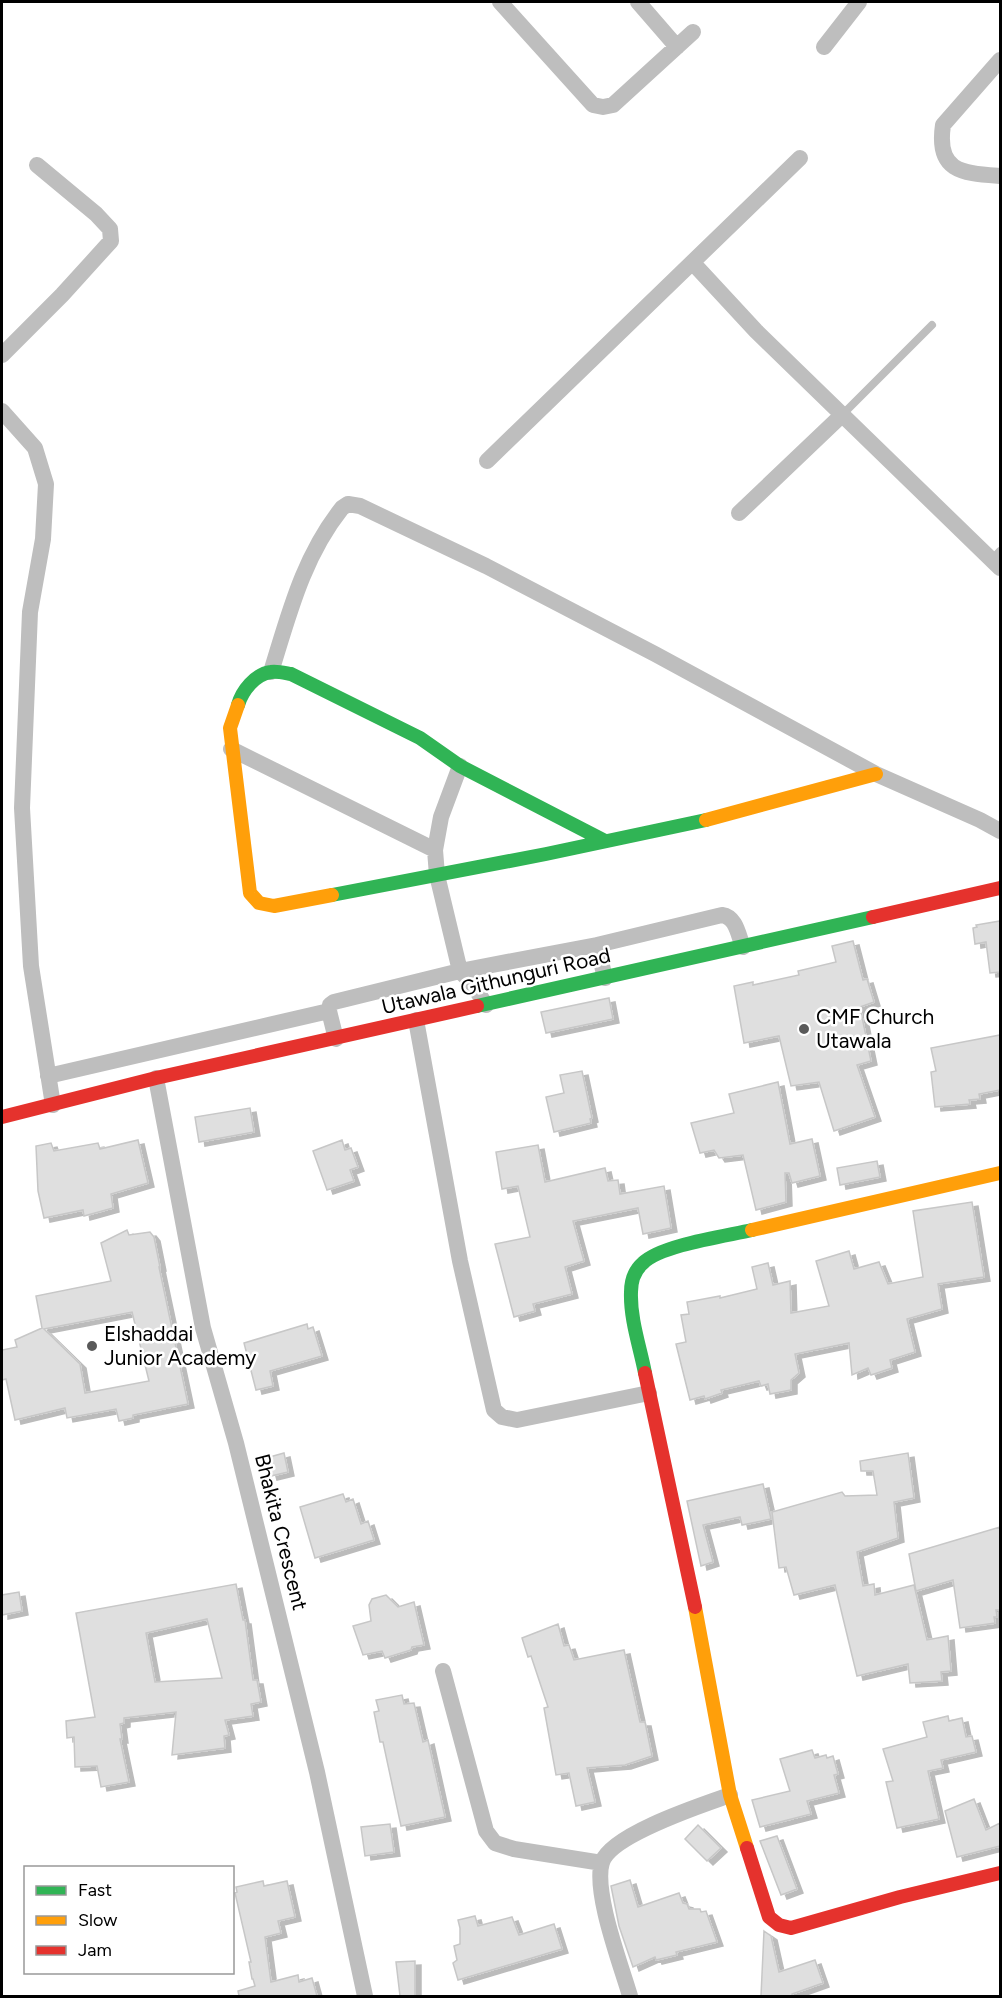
<svg xmlns="http://www.w3.org/2000/svg" width="1002" height="1998" font-family="Figtree,sans-serif">
<style>
.building{fill:#dfdfdf;stroke:#c7c7c7;stroke-width:1.5;fill-rule:evenodd;filter:url(#shadow)}
.lines{fill:none;stroke-linecap:round;stroke-linejoin:round}
.lane{stroke:#bebebe;stroke-width:8}
.street{stroke:#bebebe;stroke-width:16}
.fast{stroke:#30b455;stroke-width:14}
.slow{stroke:#ff9f0a;stroke-width:14}
.jam{stroke:#e5322d;stroke-width:14}
.poi-dot{fill:#595959;stroke:#fff;stroke-width:2}
.labels{text-anchor:middle;stroke-width:5;stroke-linejoin:round;paint-order:stroke}
.street-label{font-size:21px;fill:#000;stroke:#fff}
.poi-label{font-size:21px;fill:#000;stroke:#fff;text-anchor:start}
</style>
<defs>
<filter id="shadow"><feDropShadow dx="6" dy="4" stdDeviation="0" flood-color="#0004"/></filter>
</defs>
<rect width="100%" height="100%" fill="#fff"/>
<!-- building -->
<path class="building" d="M1000 921V972L990 973 986 942 975 944 973 928 977 927 976 925Z
M853 941 863 980 867 979 874 1002 860 1007 871 1061 857 1065 875 1117 834 1131 819 1082 791 1086 779 1036 744 1043 734 986 753 982V985L799 975 798 971 836 962 832 946Z
M609 998 613 1019 546 1033 541 1012Z
M1000 1035V1090L979 1094 980 1099 969 1100 970 1104 935 1107 931 1072 936 1071 931 1048Z
M582 1071 592 1118 590 1119 591 1123 554 1132 546 1097 564 1093 560 1075Z
M778 1082 790 1144 812 1139 820 1176 792 1183 789 1173H785L786 1202 756 1210 743 1155 719 1158 714 1150 700 1153 691 1123 734 1113 729 1094Z
M250 1108 254 1132 199 1142 195 1117Z
M138 1140 148 1183 111 1194 113 1208 84 1216 83 1210 44 1218 38 1191 36 1146 51 1143 54 1151 98 1143 100 1149Z
M342 1140 345 1150 351 1148 358 1167 350 1170 354 1181 327 1190 313 1151Z
M538 1145 545 1182 605 1168 608 1181 618 1180 620 1194 664 1186 671 1228 643 1234 638 1208 573 1221 584 1261 565 1267 572 1294 533 1304 535 1311 514 1317 495 1244 530 1237 518 1186 502 1189 496 1152Z
M877 1161 880 1177 840 1185 837 1168Z
M972 1202 984 1277 938 1284 942 1309 907 1319 915 1352 890 1360 892 1368 871 1375 868 1368 852 1375 849 1343 795 1354 799 1373 791 1380V1390L770 1394 768 1384 761 1386 759 1381 721 1390 722 1393 705 1399 704 1396 690 1400 676 1344 686 1342 681 1315 689 1314 687 1302 720 1296V1298L757 1289 752 1267 768 1263 773 1285 790 1281 791 1313 829 1306 816 1261 849 1251 854 1269 879 1262 888 1284 923 1277 913 1211Z
M127 1230 129 1235 150 1232 154 1237 160 1267H159L188 1404 133 1415V1418L119 1421 116 1409 67 1418 65 1408 15 1420 6 1379 2 1380V1350L17 1347 15 1340 42 1328 36 1296 111 1281 101 1243ZM132 1312 149 1381 85 1393 80 1364 44 1329Z
M307 1324 308 1329 313 1327 322 1356 270 1371 273 1386 256 1390 244 1343Z
M284 1453 288 1472 271 1476 266 1458Z
M908 1453 914 1498 894 1502 898 1538 857 1552 863 1586 874 1584 875 1595 914 1585 927 1640 948 1636 951 1671 941 1672 942 1681 910 1683 908 1664 857 1676 835 1585 794 1595 786 1567 779 1568 772 1512 842 1492 845 1496 877 1495 873 1471H861L860 1461Z
M763 1484 771 1519 742 1525 740 1517 703 1525 713 1562 701 1566 687 1501Z
M343 1494 346 1502 353 1499 361 1524 368 1521 374 1540 315 1558 300 1507Z
M1000 1527V1610H996L997 1617H994L995 1623 960 1628 953 1580 916 1591 909 1554Z
M236 1584 243 1620H245L253 1680H257L261 1702 251 1704 253 1716 225 1720 229 1735 224 1736 225 1748 172 1755 176 1712 124 1718V1723L120 1724 122 1739H120L129 1782 101 1787 97 1766 75 1767 74 1737 67 1738 66 1721 95 1717 76 1613ZM207 1619 222 1678 155 1682 146 1633Z
M19 1592 22 1611 2 1615V1595Z
M386 1595 398 1607 414 1602 424 1645 412 1647 411 1650 385 1658 382 1651 363 1655 353 1626 371 1621 369 1605 372 1599Z
M558 1624 564 1646 569 1645 574 1660 624 1650 640 1722H645L652 1756 625 1765 587 1768 595 1802 576 1806 569 1773 556 1775 544 1708 548 1707 531 1656 528 1657 522 1638Z
M402 1695 404 1704 414 1703 423 1742 428 1740 445 1817 401 1826 383 1742H380L374 1712 379 1711 376 1700Z
M948 1716 949 1721 962 1718 966 1737 972 1736 976 1752 941 1760 943 1768 928 1771 939 1819 897 1828 886 1782 893 1781 883 1749 927 1737 923 1722Z
M812 1750 815 1758 826 1755 827 1758 833 1756 838 1774 834 1775 839 1793 807 1801 811 1814 760 1827 752 1800 790 1791 780 1759Z
M974 1799 986 1830 1000 1823V1846L957 1857 945 1811Z
M390 1824 394 1852 365 1856 361 1827Z
M698 1825 721 1848 707 1861 685 1839Z
M777 1836 797 1889 781 1895 760 1841Z
M630 1880 638 1907 679 1893 683 1903 687 1904 689 1909H700L701 1912 706 1911 717 1942 676 1952 677 1955 656 1960 655 1957 633 1967 619 1926 611 1886Z
M263 1881 264 1886 287 1881 295 1917 278 1921 281 1933 265 1937 271 1982 298 1975 299 1982 312 1978 317 1996H239L238 1991 255 1986 253 1979H252L249 1962H251L235 1893 237 1892 236 1887Z
M475 1916 478 1926 512 1917 519 1935 554 1924 562 1949 458 1980 453 1963 457 1960 454 1946 460 1944V1928L458 1920Z
M764 1931 771 1936 779 1972 815 1960 823 1983 792 1994V1996H761Z
M415 1961V1996H400L396 1962Z"/>
<g class="lines">
<!-- lane -->
<path class="lane" d="M843 414 932 325
M992 560 1000 551"/>
<!-- street -->
<path class="street" d="M500 2 593 105 603 107 613 105 693 32
M638 2 677 47
M824 47 859 2
M1000 60 943 125C936 172 962 173 1000 176
M693 263 756 331 1000 568
M2 355 62 295 111 241 110 229 96 214 37 165
M2 411 35 448 46 484 43 539 30 612 22 808 31 966 53 1105
M487 461 800 158
M739 513 843 414
M271 672C289 614 303 557 342 508L348 504 360 506 486 566 655 654 876 774 980 820 1000 831
M231 749 435 850
M460 766 441 817 435 850 437 875 460 971 471 982 486 1005
M597 945 605 978
M416 1020 460 1261 494 1410 502 1417 517 1420 649 1393
M336 1039 329 1011 330 1005 334 1002 460 971 597 945 722 915C736 917 738 934 743 947
M48 1076 329 1011
M156 1078 203 1328 236 1443 317 1772 365 1996
M443 1671 486 1831 495 1843 514 1849 602 1863
M630 1996C621 1965 593 1892 602 1862 612 1834 702 1805 730 1795"/>
<!-- fast -->
<path class="fast" d="M238 705C242 691 255 674 271 672 277 671 285 673 291 674L420 738 460 766 605 841
M332 895 546 854 706 820
M477 1006 873 917
M645 1373C640 1347 630 1319 631 1292 631 1281 635 1270 643 1263 661 1245 726 1236 752 1230"/>
<!-- slow -->
<path class="slow" d="M238 705 230 728 250 893 259 903 274 906 332 895
M706 820 876 774
M752 1230 1000 1173
M695 1607 730 1795 747 1848"/>
<!-- jam -->
<path class="jam" d="M873 917 1000 888
M2 1117 156 1078 477 1006
M645 1373 695 1607
M747 1848 769 1917 779 1925 791 1928 900 1897 1000 1873"/>
</g>
<!-- markers -->
<g class="poi-dot">
<circle cx="804" cy="1029" r="6"/>
<circle cx="92" cy="1346" r="6"/>
</g>
<g class="labels">
<!-- street labels -->
<g class="street-label">
<text transform="translate(496 981) rotate(-13)" y="7">Utawala Githunguri Road</text>
<text transform="translate(281 1532) rotate(76)" y="7">Bhakita Crescent</text>
</g>
<!-- poi labels -->
<g class="poi-label">
<text x="816" y="1024">CMF Church<tspan x="816" dy="24">Utawala</tspan></text>
<text x="104" y="1341">Elshaddai<tspan x="104" dy="24">Junior Academy</tspan></text>
</g>
</g>
<!-- border -->
<rect width="1002" height="1998" fill="none" stroke="#000000" stroke-width="6"/>
<!-- legend -->
<rect x="24" y="1866" width="210" height="108" fill="#ffffff" stroke="#999999" stroke-width="1.5"/>
<rect x="36" y="1886" width="30" height="9" fill="#30b455" stroke="#999999" stroke-width="1.5"/>
<text x="78" y="1896" font-size="18" fill="#000000">Fast</text>
<rect x="36" y="1916" width="30" height="9" fill="#ff9f0a" stroke="#999999" stroke-width="1.5"/>
<text x="78" y="1926" font-size="18" fill="#000000">Slow</text>
<rect x="36" y="1946" width="30" height="9" fill="#e5322d" stroke="#999999" stroke-width="1.5"/>
<text x="78" y="1956" font-size="18" fill="#000000">Jam</text>
</svg>
